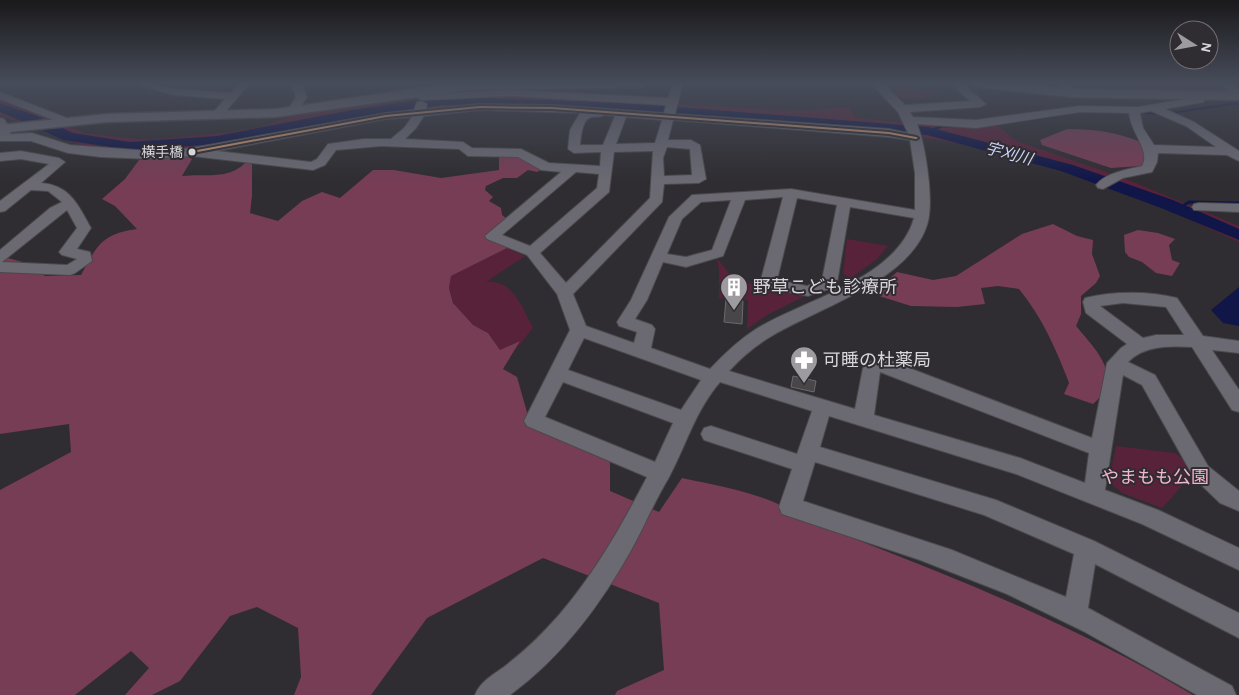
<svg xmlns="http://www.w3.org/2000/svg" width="1239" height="695" font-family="'Alegreya Sans','Noto Sans JP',sans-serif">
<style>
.green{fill:#58223a}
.forest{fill:#773d55}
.water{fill:#101648}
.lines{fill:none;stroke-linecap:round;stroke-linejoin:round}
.stream-far1{stroke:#101648;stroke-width:2.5}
.stream{stroke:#101648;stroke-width:3}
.river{fill:#101648;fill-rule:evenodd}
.building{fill:#494649;stroke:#6c696c}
.minor-casing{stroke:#4a494b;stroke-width:2}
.major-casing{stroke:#4a494b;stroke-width:3}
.minor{fill:#6b6a73;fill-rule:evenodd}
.major{fill:#6c6a74;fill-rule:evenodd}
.bus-1-casing{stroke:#2f2c32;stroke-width:4}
.bus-1{fill:#cd976f;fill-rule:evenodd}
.bus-dot{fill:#d8d6da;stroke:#2f2c32;stroke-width:2}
.labels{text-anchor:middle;stroke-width:4;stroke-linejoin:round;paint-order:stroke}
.far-bus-label{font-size:14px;fill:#d8d6da;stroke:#2f2c32;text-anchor:end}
.far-water-label{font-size:16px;font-style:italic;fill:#cad6fa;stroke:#2f2c32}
.poi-label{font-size:18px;fill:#d8d6da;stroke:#2f2c32;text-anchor:start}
.park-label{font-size:18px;fill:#f3b5cb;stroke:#2f2c32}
</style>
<rect width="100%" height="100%" fill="#2f2d31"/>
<!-- green -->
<path class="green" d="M888 83C897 83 900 87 908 89 922 92 922 87 939 96L903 99 887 85Z
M1072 83H1215L1222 91 1087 88Z
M481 94 801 111 848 107 856 118 943 126H998L1017 141 1121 177 1239 226V242C1177 214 1114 185 1049 165 997 149 944 140 889 133L474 105 199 147 138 150 81 145 0 115V97L84 133 147 140 231 132 261 127 297 114 378 100 387 104Z
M847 239 888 246 877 259 851 278 843 274Z
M507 248 525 256 486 282C513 279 522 307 533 328L514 352 520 341 500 350C496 345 493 338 488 334 485 330 479 329 475 326 457 316 448 296 449 277Z
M717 258 735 281 809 294 767 315 747 329 748 300 719 298V270Z
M1116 446 1175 453 1186 462 1191 476 1162 508 1122 493 1109 482Z"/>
<!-- forest -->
<path class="forest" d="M1067 129C1096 129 1115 132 1141 142L1147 157 1141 166 1111 168 1042 145 1040 140Z
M523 154 546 167 537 172 528 170 517 178H503L486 186 485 190 493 197 489 201 501 208 502 215 509 220 487 236 519 252 507 248 451 276 449 288 453 303 473 325 488 333 500 350 520 341 503 369 517 377 530 423 610 458V491L659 512 682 478C710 484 739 489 766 499 792 509 816 524 842 534 962 580 1082 629 1193 695H615L617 691 664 670 659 603 543 558 427 618 371 695H294L301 677 298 628 257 607 230 616 180 681 152 695H125L149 668 131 651 75 695H0V490L71 452 69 424 0 434V256L30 264 45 276 81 275C97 246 101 234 137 229L115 206 102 199 125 179 139 160 186 156 192 159 182 176C206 173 229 181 247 161H252V196L250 213 278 221 302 201 322 192 340 198 373 170H394L441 178 499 170V155Z
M1053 224 1077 236 1093 240 1092 254 1100 276 1096 283 1081 296V314L1076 326C1096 350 1125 377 1093 404L1064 394 1069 383C1056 349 1042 317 1019 289L998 286 981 288 985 304 957 307 911 306 879 296 881 286 897 272 933 280 956 276 1022 234Z
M1138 230 1158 233 1175 239 1169 245 1172 260 1180 263 1172 276 1156 273 1142 262 1129 257 1125 252 1124 235Z"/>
<!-- water -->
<path class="water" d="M1239 287V326L1223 323 1211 310Z"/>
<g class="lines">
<!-- stream-far1 -->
<path class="stream-far1" d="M1140 112 1160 114
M1170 113 1239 103
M991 125 1056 116
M928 131 943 126H957"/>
<!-- stream -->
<path class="stream" d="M1178 209 1189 202 1239 203"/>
<!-- river -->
<path class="river" d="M441 97 614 102 928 127 1073 165 1173 200 1239 229V240L1161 208 1061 171 927 135 614 110 441 105 352 118 217 144 130 150 64 140 0 112V103L37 116 73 133 130 142 217 136 352 110Z"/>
</g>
<!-- building -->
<path class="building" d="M726 299 743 301 742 324 724 322Z
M793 376 816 381 814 392 791 387Z"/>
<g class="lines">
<!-- minor casing -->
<g class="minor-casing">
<path id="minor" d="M134 83H153L173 89 231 93 239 83H250L220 118 216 119 210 116 225 99 173 95Z
M291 83H301L307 97 297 113 293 114 287 111 296 97Z
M673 83H683L675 114 889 129 908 133 898 112 871 83H883L905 105 970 101 950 83H962L986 104 980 107 910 112 913 117 976 120 1080 106 1138 107 1191 98V94L1195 93 1204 98V102L1165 109 1194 122 1239 151V161L1227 155 1158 153 1157 162 1152 172 1123 178 1103 189 1098 188 1096 185C1107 172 1126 170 1142 166 1151 150 1131 134 1129 113L1080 112 976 128 917 124C924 142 927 163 929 183 930 197 931 212 927 225 909 282 817 308 770 337 755 346 741 358 729 371L855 409 863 368 866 363 883 358 1092 438 1107 363 1121 348 1127 344 1086 313 1083 302 1085 298C1113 291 1149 291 1177 298L1203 336 1239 341V353L1212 350 1239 390V412L1232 410 1192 347C1170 346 1145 345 1128 362L1155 375 1208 466 1239 491V511L1220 503 1194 478 1142 385 1123 375 1105 490 1158 510 1239 548V570L1142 524 1016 474 829 416 820 447 996 500 1094 541 1239 613V638L1095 564 1088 608 1232 686 1236 695H1197L1083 631 1007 594 920 560 782 514 779 507 792 469 704 440 701 434 704 428 711 426 797 454 812 411 720 382C695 411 686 446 668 479 656 499 646 522 635 543 603 602 564 655 510 695H475C481 679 498 673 510 662 528 648 544 632 559 615 595 573 622 525 647 477L527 426 524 421 570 330 557 294 527 255 487 239 485 236 561 172 541 170 518 157 468 156 459 149 381 146 336 150 325 165 313 170 192 156 151 159 101 157 68 153 31 141H0V118L4 119 11 129 10 134 32 133 70 145 151 151 192 148 386 113 414 110 417 102 421 101 427 104 426 109 480 104 552 105 664 113 666 105 512 96 422 100 416 97 422 94 512 90 668 98ZM480 110 580 113 570 130 568 149 574 153 601 152 600 166 549 163 521 149 472 148 463 142 405 139 416 128 424 116ZM1151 111 1186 126 1216 147 1154 145 1143 128 1140 113ZM604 115 615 116 603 145H580C581 137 582 118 592 117 597 116 599 118 604 115ZM412 117 404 128 391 139H364L328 144 317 159 311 162 217 151 386 119ZM626 117 662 120 655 143 616 144ZM673 120 889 137 910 140 915 173V210L791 189 692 195 669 217 631 300 617 322 619 326 637 332 634 343 586 326 573 294 662 202 664 184 699 183 706 179 700 145 691 140H668ZM667 147 690 149 692 175 664 176 663 158ZM653 151 650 198 566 283 540 253 609 192 614 152ZM576 172 599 174 597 188 530 246 502 235ZM783 197 760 283 762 287 808 296 835 287 837 283 850 207 914 218C897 279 805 299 756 329 739 340 724 354 710 369L651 348 655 329 652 325 635 319 647 300 663 262 686 267 723 256 745 200ZM797 198 837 205 822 280 807 286 777 280ZM731 200 712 250 686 257 667 254 682 219 701 202ZM1123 303 1166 307 1184 335H1156L1143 338 1100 306ZM584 338 701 380 681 410 568 370ZM880 372 1089 453 1085 483 1020 458 874 415ZM563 382 673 423 655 462 545 417ZM815 462 984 515 1074 554 1066 597 952 550 803 501Z
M1057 83H1069L1078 93 1077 95H1069Z
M1221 83H1232L1239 91V99L1234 98Z
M0 92 72 120 74 122 68 126 64 124 0 99Z
M21 151 59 158 65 162 41 183C70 185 78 205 91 228L77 249 90 252 92 261 75 273 70 275 0 272V250L50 208 62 202 48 191 31 190 5 211 0 212V201L49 164 21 159 0 161V153ZM67 210 77 228 59 252 62 255 77 259 67 265 2 262Z
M1199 203 1239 204V212L1194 210 1192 207 1194 204Z"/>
</g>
<!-- major casing -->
<g class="major-casing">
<path id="major" d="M455 83H647L641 87 466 90 276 117 107 122 0 133V125L107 114 276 109Z
M971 83H1019L1073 89 1239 92V100L1073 97 977 87Z"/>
</g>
<!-- minor -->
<use href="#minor" class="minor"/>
<!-- major -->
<use href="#major" class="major"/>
<!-- bus-1 casing -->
<g class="bus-1-casing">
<path id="bus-1" d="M480 106 552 107 889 132 916 137 918 138 916 139 889 134 552 109 480 108 386 117 192 153 190 152 192 151 386 115Z"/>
</g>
<!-- bus-1 -->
<use href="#bus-1" class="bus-1"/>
</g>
<!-- sky -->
<linearGradient id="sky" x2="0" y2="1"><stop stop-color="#1a191b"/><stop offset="0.46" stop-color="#474c5a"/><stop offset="1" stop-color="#474c5a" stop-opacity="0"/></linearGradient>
<rect width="1239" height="181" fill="url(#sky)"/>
<!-- icons -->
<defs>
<g id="building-pin" transform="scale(1.4375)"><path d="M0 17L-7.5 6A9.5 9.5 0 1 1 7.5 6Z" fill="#9d9b9f" stroke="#2f2c32"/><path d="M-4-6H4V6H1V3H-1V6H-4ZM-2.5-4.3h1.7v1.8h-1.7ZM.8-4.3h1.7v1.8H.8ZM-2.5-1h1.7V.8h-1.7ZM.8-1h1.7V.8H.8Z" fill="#fff"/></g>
<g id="pharmacy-pin" transform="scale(1.4375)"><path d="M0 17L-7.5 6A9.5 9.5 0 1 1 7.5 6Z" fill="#9d9b9f" stroke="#2f2c32"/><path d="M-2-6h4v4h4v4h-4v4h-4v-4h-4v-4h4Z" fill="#fff"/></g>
</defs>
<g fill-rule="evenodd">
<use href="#building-pin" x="734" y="287"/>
<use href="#pharmacy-pin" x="804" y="360"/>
</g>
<!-- markers -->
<circle class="bus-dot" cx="192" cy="152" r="4.5"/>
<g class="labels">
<!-- far-bus labels -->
<g class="far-bus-label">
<text x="183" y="157">横手橋</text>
</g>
<!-- far-water labels -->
<g class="far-water-label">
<text transform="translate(1009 153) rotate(15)" y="6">宇刈川</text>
</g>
<!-- poi labels -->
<g class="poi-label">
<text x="753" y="293">野草こども診療所</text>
<text x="823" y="366">可睡の杜薬局</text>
</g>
<!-- park labels -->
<g class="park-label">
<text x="1155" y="483">やまもも公園</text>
</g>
</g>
<!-- north arrow -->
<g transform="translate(1194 45) rotate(101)"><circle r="24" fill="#2f2c32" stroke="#737075"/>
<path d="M0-4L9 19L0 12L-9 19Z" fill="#9d9b9f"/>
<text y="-8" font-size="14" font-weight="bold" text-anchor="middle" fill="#d8d6da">N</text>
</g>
</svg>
